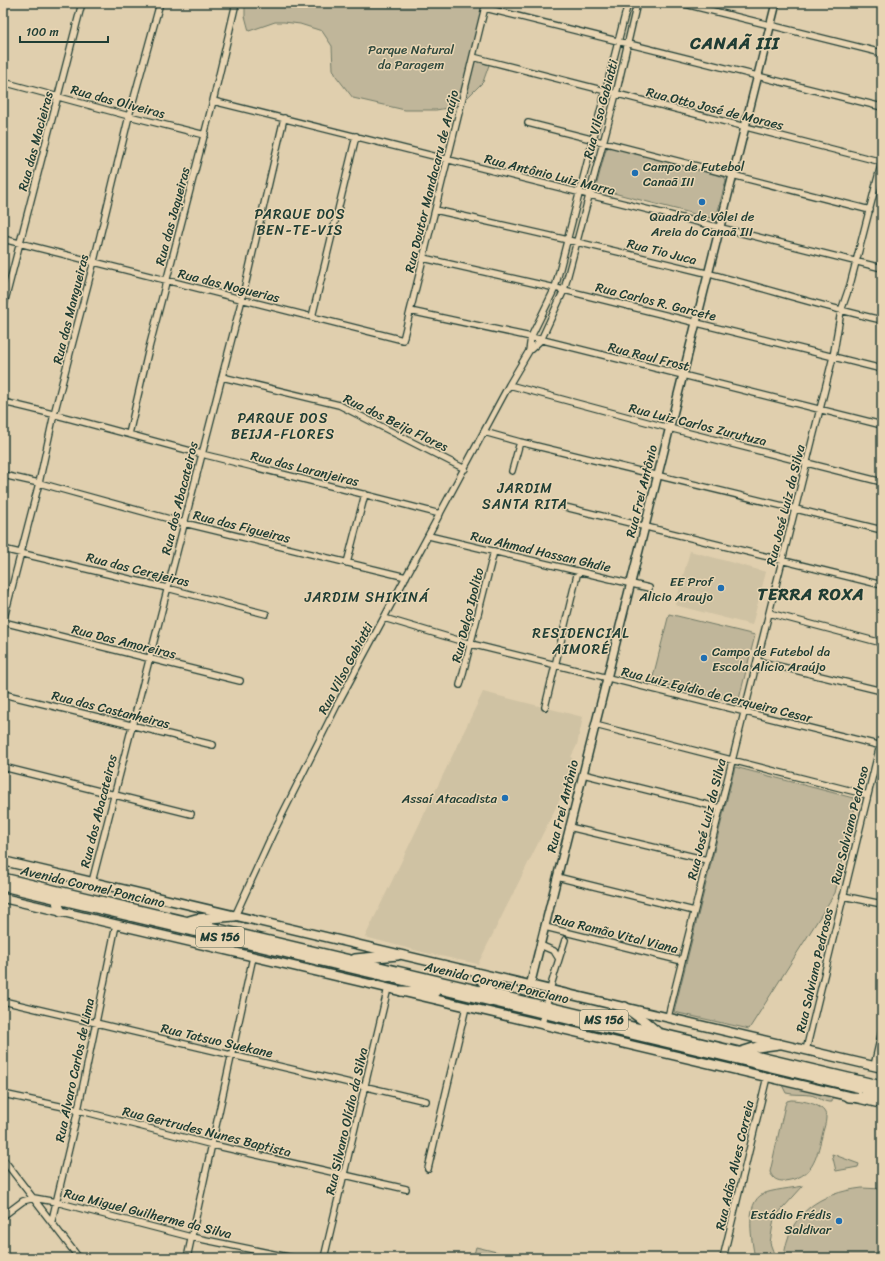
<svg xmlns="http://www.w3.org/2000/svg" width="885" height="1261" font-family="Sriracha,sans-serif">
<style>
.built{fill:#cfc2a3}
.green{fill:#c0b69a;stroke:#707a67}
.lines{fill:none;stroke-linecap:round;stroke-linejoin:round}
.minor-casing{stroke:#1f3d34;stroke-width:8}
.tertiary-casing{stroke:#1f3d34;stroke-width:10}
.secondary-casing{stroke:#1f3d34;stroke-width:11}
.primary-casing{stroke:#1f3d34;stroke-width:12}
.minor{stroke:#e8d5b3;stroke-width:5.5}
.tertiary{stroke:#e8d5b3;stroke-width:7}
.secondary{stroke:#e8d5b3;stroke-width:8}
.primary{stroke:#e8d5b3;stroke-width:9}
.poi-dot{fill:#1f6fb2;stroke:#e8d5b3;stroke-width:1.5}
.labels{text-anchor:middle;stroke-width:3;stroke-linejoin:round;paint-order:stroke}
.shield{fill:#e8d5b3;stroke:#5b6b5a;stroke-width:1}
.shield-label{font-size:12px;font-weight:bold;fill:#1f3d34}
.park-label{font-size:13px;fill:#2f493e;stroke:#e8d5b3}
.street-label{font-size:13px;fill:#1f3d34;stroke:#e8d5b3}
.poi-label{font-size:13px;fill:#1f3d34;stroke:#e8d5b3;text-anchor:end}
.neighbourhood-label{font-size:14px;letter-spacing:1px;fill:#1f3d34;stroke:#e8d5b3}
.district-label{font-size:17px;font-weight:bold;letter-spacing:1px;fill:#1f3d34;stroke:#e8d5b3}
</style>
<rect width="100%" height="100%" fill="#e0cfae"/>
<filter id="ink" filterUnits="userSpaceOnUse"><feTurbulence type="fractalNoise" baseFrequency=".025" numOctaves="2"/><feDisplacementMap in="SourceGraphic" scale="8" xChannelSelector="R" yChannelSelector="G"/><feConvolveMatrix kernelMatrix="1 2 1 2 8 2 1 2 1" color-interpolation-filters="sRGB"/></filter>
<g filter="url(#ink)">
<!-- built -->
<path class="built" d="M690 551 766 572 752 625 675 605Z
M483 692 583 717 577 745 571 757 576 764 575 769 478 964 426 953 365 937Z"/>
<!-- green -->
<path class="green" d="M254 3H488L472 59 489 65 483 82 459 106 436 110H405L353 98 336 76 333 69 332 46 322 31 300 24 284 22H275L249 31 245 16V4Z
M611 146 724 177 726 180 716 218 714 219 598 189 596 188 597 183 606 149Z
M669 614 755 635 738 703 652 681Z
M735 767 857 799 835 893 749 1029 674 1012Z
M782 1074 834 1086 832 1102C823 1103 818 1096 810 1095 802 1094 794 1095 786 1093L780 1081 781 1075Z
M791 1100C801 1100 827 1104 826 1118 826 1124 823 1130 822 1136 816 1159 813 1178 784 1181 777 1181 773 1179 770 1172L785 1105 787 1101Z
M832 1154 859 1164 858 1167 836 1171Z
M803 1186 774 1218 770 1243 774 1254V1258H755C752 1242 744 1203 763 1194 770 1190 794 1188 803 1186Z
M862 1188 882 1189V1258H784C788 1213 820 1193 862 1188Z
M476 1247 522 1258H473Z"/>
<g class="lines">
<!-- minor casing -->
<g class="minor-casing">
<path id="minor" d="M681 3 882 53
M880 3H882
M485 8 882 107
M3 9 5 3
M473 57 882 162
M3 82 129 116 205 135
M213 101 882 268
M528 123 870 210
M435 210C526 230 616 251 706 273 765 288 823 307 882 320
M3 239 403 340 486 3
M423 258 564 290 882 369
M3 308 82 3
M410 311 531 337 882 425
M312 317 356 136
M529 351 531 337 555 288 628 3
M222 377 339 405 465 469
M509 385 669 428 882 482
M3 402C70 417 136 437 202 454 281 474 361 493 440 514
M484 432 520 442 882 530
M129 434 149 348 213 101 236 3
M512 471 520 442
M3 475 39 483 184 523 406 577
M565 507 882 585
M429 536 649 588
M3 549 167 588 266 614
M347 563 365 494
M769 613 882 643
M384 618 471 644 882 746
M3 622 39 483 54 414 94 261 129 116 160 3
M3 622 240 681
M757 661 882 691
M460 685 494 551
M3 694 213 745
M545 707 578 571
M595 725 868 795
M3 767 191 814
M583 774 720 808
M569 827 707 860
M557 877 694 911
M92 882 242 299 284 118
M843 896 882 904
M235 916 272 835 337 705 509 385 529 351 541 340 564 290 616 94 637 3
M545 927 682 961
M540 945 554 951 559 959 552 982 542 1024
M559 959 565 940
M3 1001 426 1101
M668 1017 833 357 841 311 850 285 882 161
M806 1050 882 737
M874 1066 882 1031
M3 1094 78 1110 213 1145 406 1189
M3 1159 79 1258
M428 1169 466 1007
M3 1216 23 1201 34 1198 56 1202 191 1237 293 1258
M52 1220 78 1110 116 925
M187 1258 253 957
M324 1258 388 988
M723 1258 767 1077"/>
</g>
<!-- tertiary casing -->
<g class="tertiary-casing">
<path id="tertiary" d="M530 986 776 3"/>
</g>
<!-- secondary casing -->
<g class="secondary-casing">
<path id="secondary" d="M3 861 882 1068
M3 898 882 1104"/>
</g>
<!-- primary casing -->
<g class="primary-casing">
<path id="primary" d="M3 878 882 1086
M3 886 882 1093
M60 895C55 900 58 906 61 912
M189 921 196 919 235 916
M355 959 398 955
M476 973 492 994
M401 991 435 992
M625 1007 644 1021 657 1032
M741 1052 757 1047 779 1044
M849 1097 871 1098 882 1097"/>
</g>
<!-- minor -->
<use href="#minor" class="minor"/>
<!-- tertiary -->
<use href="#tertiary" class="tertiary"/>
<!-- secondary -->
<use href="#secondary" class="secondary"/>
<!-- primary -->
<use href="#primary" class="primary"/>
</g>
</g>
<!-- markers -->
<g class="poi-dot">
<circle cx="635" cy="173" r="4"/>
<circle cx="702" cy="202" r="4"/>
<circle cx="721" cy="588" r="4"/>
<circle cx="704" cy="658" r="4"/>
<circle cx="505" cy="798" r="4"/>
<circle cx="839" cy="1221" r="4"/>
</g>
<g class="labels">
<!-- shield labels -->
<g class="shield">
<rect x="196" y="927" width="48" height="20" rx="3"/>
<rect x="580" y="1010" width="48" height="20" rx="3"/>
</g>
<g class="shield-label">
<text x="220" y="941">MS 156</text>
<text x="604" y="1024">MS 156</text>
</g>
<!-- park labels -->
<g class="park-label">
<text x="411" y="54">Parque Natural<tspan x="411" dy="15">da Paragem</tspan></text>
</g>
<!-- street labels -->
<g class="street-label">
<text transform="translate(118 101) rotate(15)" y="5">Rua das Oliveiras</text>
<text transform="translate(715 108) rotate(14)" y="5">Rua Otto José de Moraes</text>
<text transform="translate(600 109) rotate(-75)" y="5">Rua Vilso Gabiatti</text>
<text transform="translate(35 141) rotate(-75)" y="5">Rua das Macieiras</text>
<text transform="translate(550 174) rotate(14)" y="5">Rua Antônio Luiz Marra</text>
<text transform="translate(431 181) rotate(-76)" y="5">Rua Doutor Mandacaru de Araújo</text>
<text transform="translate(172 216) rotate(-75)" y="5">Rua das Jaqueiras</text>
<text transform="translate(662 251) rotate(14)" y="5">Rua Tio Juca</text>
<text transform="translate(229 285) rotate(14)" y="5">Rua das Noguerias</text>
<text transform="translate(656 301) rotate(14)" y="5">Rua Carlos R. Garcete</text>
<text transform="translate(70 309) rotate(-76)" y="5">Rua das Mangueiras</text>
<text transform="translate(649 356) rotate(14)" y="5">Rua Raul Frost</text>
<text transform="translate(396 422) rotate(26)" y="5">Rua dos Beija Flores</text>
<text transform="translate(698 424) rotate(14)" y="5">Rua Luiz Carlos Zurutuza</text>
<text transform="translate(305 468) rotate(14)" y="5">Rua das Laranjeiras</text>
<text transform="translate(641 491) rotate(-76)" y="5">Rua Frei Antônio</text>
<text transform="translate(179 498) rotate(-76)" y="5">Rua dos Abacateiros</text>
<text transform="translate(785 505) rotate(-76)" y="5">Rua José Luiz da Silva</text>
<text transform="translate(242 526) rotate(14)" y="5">Rua das Figueiras</text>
<text transform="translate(541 551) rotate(13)" y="5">Rua Ahmad Hassan Ghdie</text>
<text transform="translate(138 569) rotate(14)" y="5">Rua das Cerejeiras</text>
<text transform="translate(467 615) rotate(-76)" y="5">Rua Delço Ipolito</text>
<text transform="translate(124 641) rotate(14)" y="5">Rua Das Amoreiras</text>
<text transform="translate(345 668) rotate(-62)" y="5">Rua Vilso Gabiatti</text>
<text transform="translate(717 694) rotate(14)" y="5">Rua Luiz Egídio de Cerqueira Cesar</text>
<text transform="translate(111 709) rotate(14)" y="5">Rua das Castanheiras</text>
<text transform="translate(562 806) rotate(-76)" y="5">Rua Frei Antônio</text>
<text transform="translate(98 811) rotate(-76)" y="5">Rua dos Abacateiros</text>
<text transform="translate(706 819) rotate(-76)" y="5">Rua José Luiz da Silva</text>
<text transform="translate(849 825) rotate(-76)" y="5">Rua Salviano Pedroso</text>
<text transform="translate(93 886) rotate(13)" y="5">Avenida Coronel Ponciano</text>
<text transform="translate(616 933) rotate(14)" y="5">Rua Ramão Vital Viana</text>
<text transform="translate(814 970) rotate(-77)" y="5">Rua Salviano Pedrosos</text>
<text transform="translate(497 982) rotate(13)" y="5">Avenida Coronel Ponciano</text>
<text transform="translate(217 1040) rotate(13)" y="5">Rua Tatsuo Suekane</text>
<text transform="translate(74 1070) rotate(-78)" y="5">Rua Alvaro Carlos de Lima</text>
<text transform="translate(346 1121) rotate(-77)" y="5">Rua Silvano Olídio da Silva</text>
<text transform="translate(207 1131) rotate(14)" y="5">Rua Gertrudes Nunes Baptista</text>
<text transform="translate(734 1165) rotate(-77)" y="5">Rua Adão Alves Correia</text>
<text transform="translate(148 1213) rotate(14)" y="5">Rua Miguel Guilherme da Silva</text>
</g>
<!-- poi labels -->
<g class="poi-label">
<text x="643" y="171" text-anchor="start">Campo de Futebol<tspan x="643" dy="15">Canaã III</tspan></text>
<text x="702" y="221" text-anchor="middle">Quadra de Vôlei de<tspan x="702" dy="15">Areia do Canaã III</tspan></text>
<text x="713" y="586">EE Prof<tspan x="713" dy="15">Alicio Araujo</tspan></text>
<text x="712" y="656" text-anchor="start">Campo de Futebol da<tspan x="712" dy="15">Escola Alício Araújo</tspan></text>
<text x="497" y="803">Assaí Atacadista</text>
<text x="831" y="1219">Estádio Frédis<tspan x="831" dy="15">Saldivar</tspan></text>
</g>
<!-- neighbourhood labels -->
<g class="neighbourhood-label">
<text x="300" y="219">PARQUE DOS<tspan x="300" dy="16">BEN-TE-VIS</tspan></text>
<text x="283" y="423">PARQUE DOS<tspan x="283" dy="16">BEIJA-FLORES</tspan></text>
<text x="525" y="493">JARDIM<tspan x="525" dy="16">SANTA RITA</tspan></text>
<text x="367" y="602">JARDIM SHIKINÁ</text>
<text x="581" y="638">RESIDENCIAL<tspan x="581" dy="16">AIMORÉ</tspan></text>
</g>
<!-- district labels -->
<g class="district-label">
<text x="735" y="49">CANAÃ III</text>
<text x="811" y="600">TERRA ROXA</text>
</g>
</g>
<!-- margin -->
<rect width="885" height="1261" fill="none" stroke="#e8d5b3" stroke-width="16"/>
<rect x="8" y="8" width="869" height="1245" fill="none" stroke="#1f3d34" stroke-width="1.5" filter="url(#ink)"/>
<!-- scale -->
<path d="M20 36v6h88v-6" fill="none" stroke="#1f3d34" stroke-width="2"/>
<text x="26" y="36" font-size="12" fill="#1f3d34" stroke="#e8d5b3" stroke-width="3" paint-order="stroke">100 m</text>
</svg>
